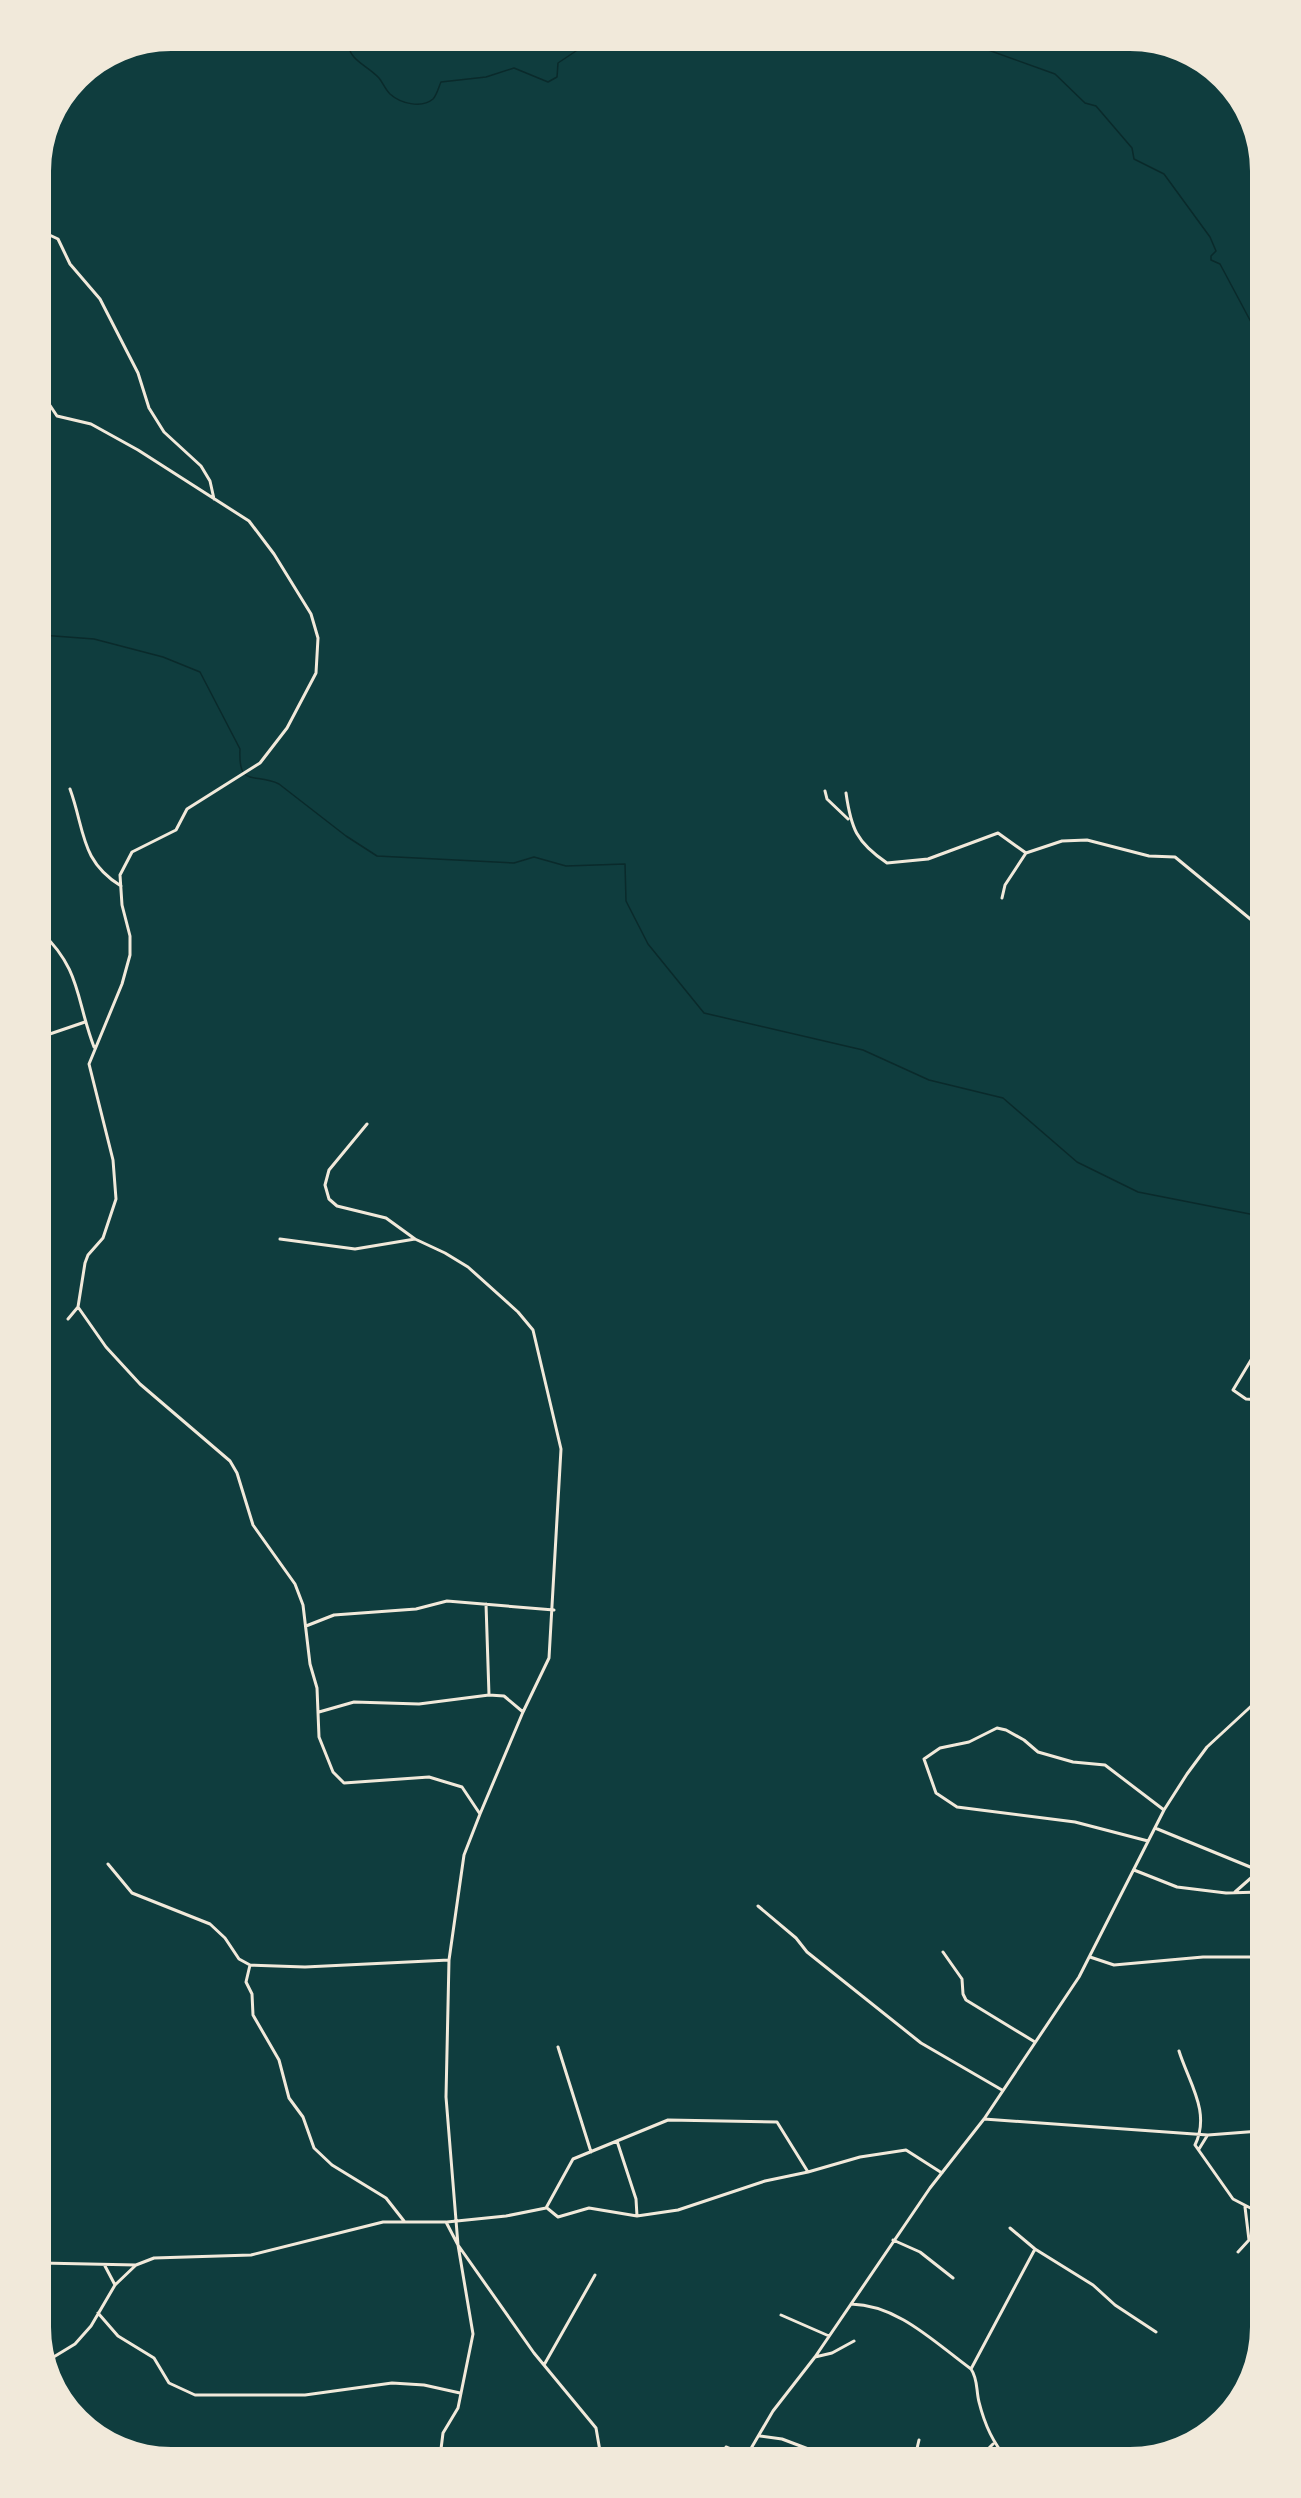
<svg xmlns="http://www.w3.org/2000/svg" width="1301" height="2498" font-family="Cabin,sans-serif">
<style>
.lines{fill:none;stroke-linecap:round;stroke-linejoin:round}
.stream{stroke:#0a2a2b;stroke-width:1.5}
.minor{stroke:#f1e9da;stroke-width:3}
</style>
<rect width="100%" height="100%" fill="#0f3d3e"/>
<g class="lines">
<!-- stream -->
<path class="stream" d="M347 41C350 62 366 64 379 78 383 83 385 89 390 94 400 103 421 109 433 99 437 95 439 86 441 82L486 77 514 68 548 82 557 77 558 63 591 41
M939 41 980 47 1055 74 1085 103 1096 106 1132 148 1134 159 1164 174 1210 237 1216 251 1211 256V260L1220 264 1251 322 1257 329 1260 326
M41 635 94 639 163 657 200 672 240 749C238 789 255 772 279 784L346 836 377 856 514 863 534 857 566 866 625 864 626 901 648 944 704 1013 863 1050 929 1080 1003 1098 1077 1162 1138 1192 1260 1216
M1260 775 1257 771 1260 764"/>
<!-- minor -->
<path class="minor" d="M41 231 58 239 70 264 100 299 138 373 149 408 164 432 201 466 210 481 214 499
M41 399 47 401 57 416 91 424 138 450 249 521 274 554 311 614 318 638 316 673 287 728 260 763 187 809 176 830 132 852 120 875 122 905 130 936V955L122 984 89 1064 113 1160 116 1199 103 1238 88 1255 85 1263 78 1307 106 1347 140 1384 230 1461 237 1473 253 1525 295 1584 303 1605 310 1664 317 1688 319 1737 333 1772 344 1783 429 1777 462 1787 480 1814 464 1855 449 1960 446 2097 458 2245 473 2334 458 2408 443 2433 440 2457
M70 789C85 830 80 861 121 886
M825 791 827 799 848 819
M846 793C851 828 856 842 887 863L928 859 998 833 1026 853 1062 841 1087 840 1149 856 1175 857 1260 927
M1002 898 1005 885 1026 853
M41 932C81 969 76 1000 94 1047
M41 1037 85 1022
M367 1124 329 1170 325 1185 329 1199 337 1206 386 1218 415 1239 445 1253 468 1267 518 1312 533 1330 561 1449 549 1658 523 1712 480 1814
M280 1239 355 1249 415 1239
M68 1319 78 1307
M1260 1400 1246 1399 1233 1390 1260 1345
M486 1604 489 1695
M306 1626 334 1615 416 1609 447 1601 554 1610
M319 1712 354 1702 419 1704 489 1695 504 1696 523 1712
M1155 1828 1260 1871
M1148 1841 1075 1822 957 1807 936 1793 924 1759 940 1748 969 1742 997 1728 1006 1730 1024 1740 1038 1752 1073 1762 1105 1765 1164 1810
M108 1864 132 1893 210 1924 225 1938 239 1959 250 1965 305 1967 449 1960
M1134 1870 1177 1887 1226 1893 1260 1892
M1235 1892 1260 1870
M758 1906 796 1938 807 1952 921 2043 1002 2090
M943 1952 962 1979 963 1994 966 2000 1035 2042
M1090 1957 1114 1965 1203 1957H1260
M250 1965 246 1982 252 1994 253 2015 279 2060 289 2098 303 2117 314 2148 332 2165 386 2198 404 2221
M558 2047 591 2152
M1179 2051C1189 2083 1211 2112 1195 2145L1233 2199 1260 2213
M984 2119 1208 2135 1260 2131
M617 2141 636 2199 637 2216
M1199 2149 1207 2136
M547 2208 558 2217 589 2208 637 2216 678 2210 765 2181 808 2172 860 2157 906 2150 942 2173
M447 2222 506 2216 546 2208 573 2159 668 2120 777 2122 808 2172
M1010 2228 1035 2249 1093 2285 1115 2305 1156 2332
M893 2240 920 2252 953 2278
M1238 2252 1249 2240 1245 2207
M41 2263 136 2265
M105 2266 115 2285
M851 2304C898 2305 934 2342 971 2369
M98 2313 118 2336 154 2358 169 2383 195 2395H305L392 2383 424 2385 460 2393
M781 2315 829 2336
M815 2357 832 2353 854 2341
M47 2361 75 2344 91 2326 115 2285 136 2265 154 2258 251 2255 383 2222H446L458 2245 534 2353 596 2428 601 2457
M544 2365 595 2275
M760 2436 782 2439 819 2453 854 2457
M726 2447 747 2456
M746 2457 773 2411 815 2357 930 2188 984 2119 1079 1977 1164 1810 1187 1774 1207 1747 1260 1698
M915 2457 919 2440
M980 2457 993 2444
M1006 2457C992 2442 984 2422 979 2402 976 2390 978 2379 971 2369L1035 2249"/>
</g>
<!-- crop -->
<path d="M0 0H1301V2498H0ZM171 51H1130A120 120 0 0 1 1250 171V2327A120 120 0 0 1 1130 2447H171A120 120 0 0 1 51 2327V171A120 120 0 0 1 171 51Z" fill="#f1e9da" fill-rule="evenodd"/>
</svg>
